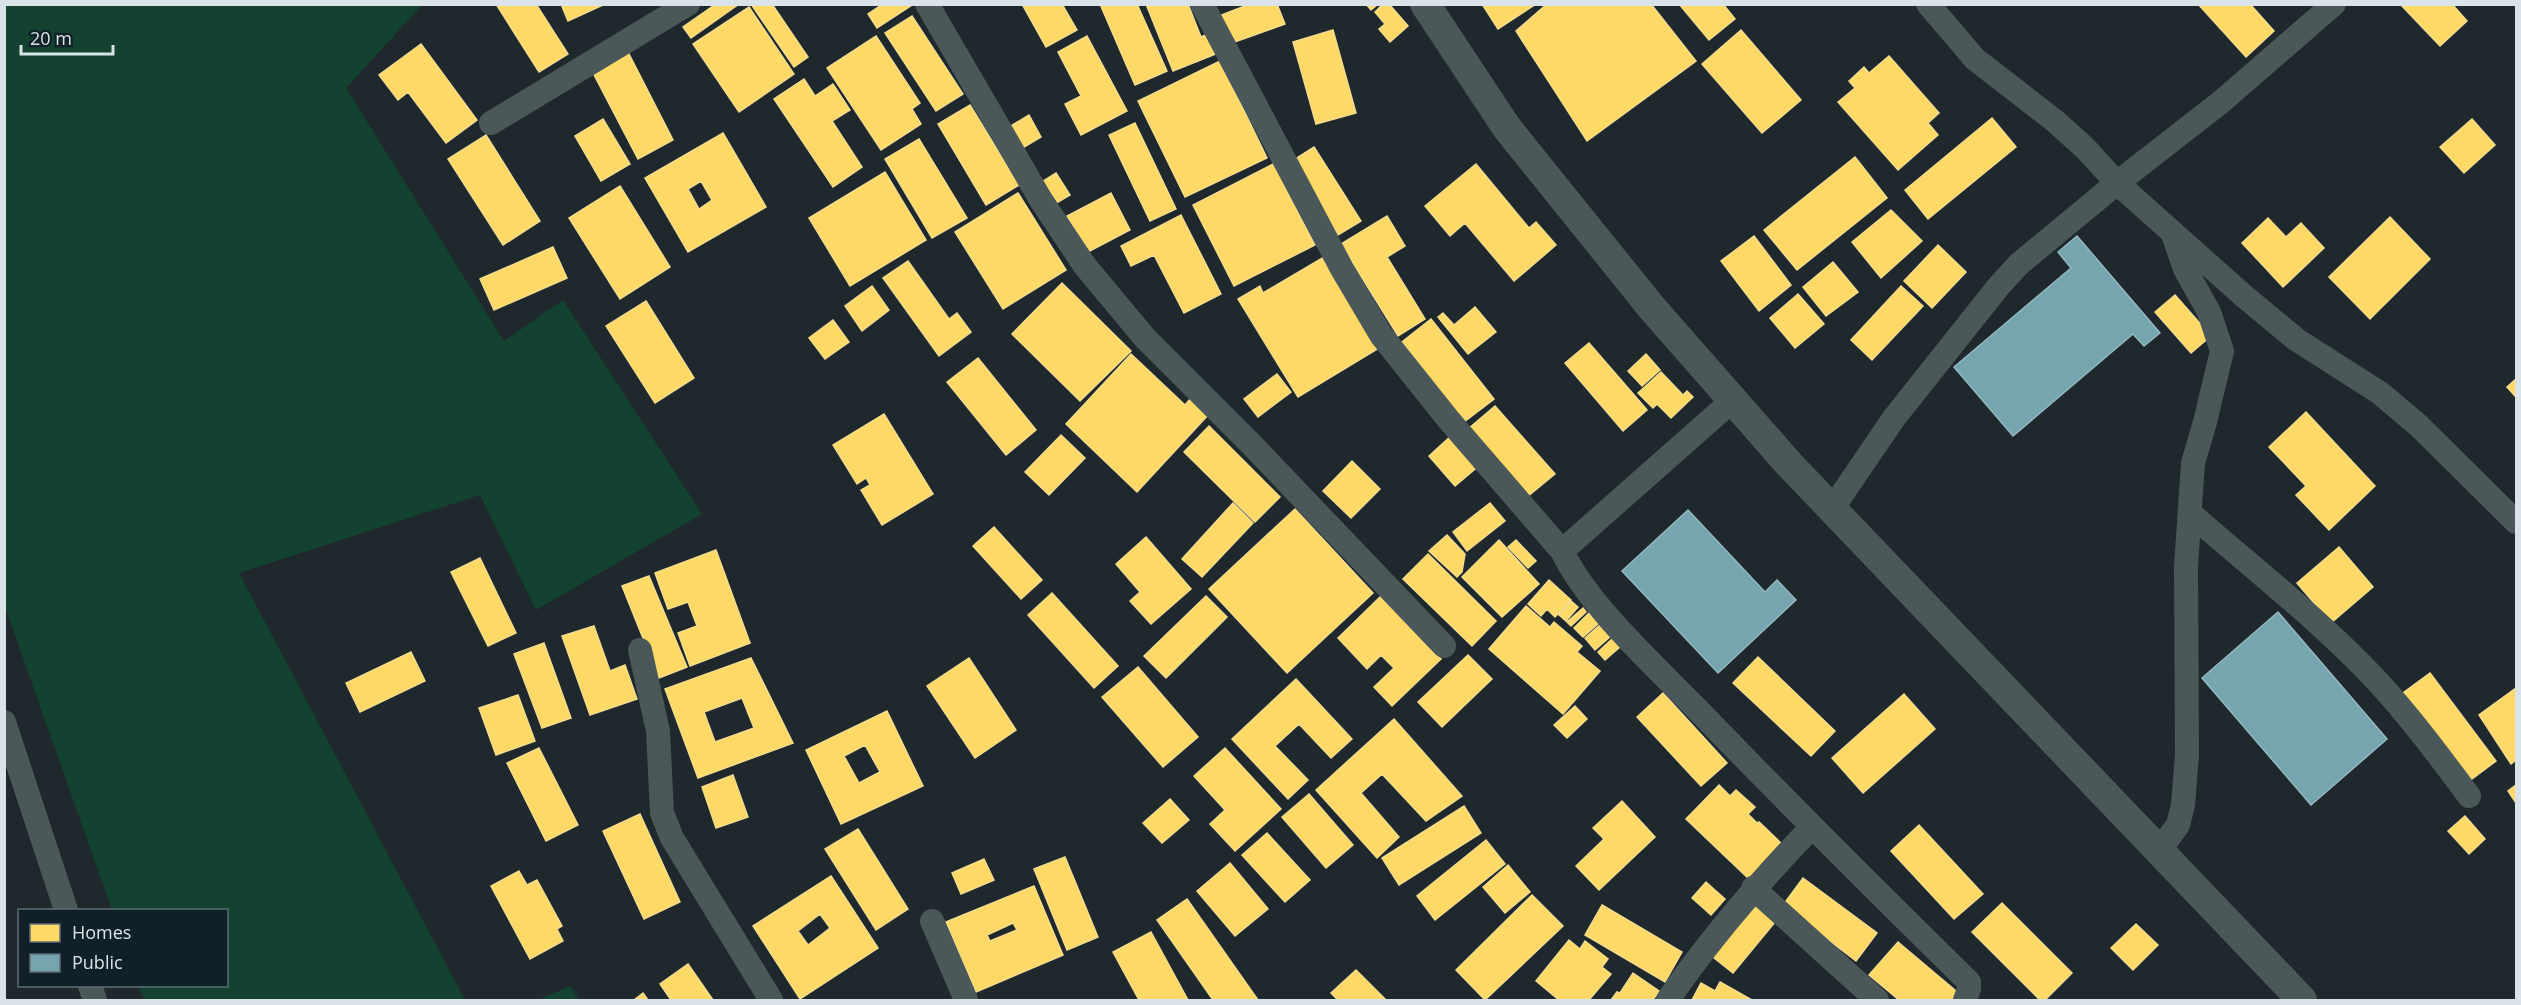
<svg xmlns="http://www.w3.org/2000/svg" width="2521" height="1005" font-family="'Open Sans',sans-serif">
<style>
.green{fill:#144231}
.homes{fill:#ffd966;stroke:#f4dc8d;stroke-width:1.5;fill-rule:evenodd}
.public{fill:#76a5af;stroke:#94b8c0;stroke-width:1.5}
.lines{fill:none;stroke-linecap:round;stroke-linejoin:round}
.minor{stroke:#4a5859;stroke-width:24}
.tertiary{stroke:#4a5859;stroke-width:30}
</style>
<rect width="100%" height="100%" fill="#1f282c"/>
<!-- green -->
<path class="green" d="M4 5H422L346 88 504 341 563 300 702 514 536 610 480 495 239 573 465 1000H144L139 986H226V910H112L5 607Z
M570 986 579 1000H538Z"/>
<!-- homes -->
<path class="homes" d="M496 4H536L568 54 539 72Z
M561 4H605L568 21Z
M716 4H739L691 38 683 27Z
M751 4H772L808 57 794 67Z
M883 4H912V5L877 28 868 14Z
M1022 4H1062L1077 30 1046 47Z
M1100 4H1137L1167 71 1135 85Z
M1146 4H1188L1201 37 1210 33 1218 53 1173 71Z
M1250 4H1277L1285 24 1229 44 1219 16Z
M1366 4H1378L1371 10Z
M1383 4H1389L1408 26 1390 42 1379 29 1385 24 1375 12Z
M1482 4H1536L1498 29Z
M1547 4H1651L1696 61 1587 141 1516 31Z
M1679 4H1723L1735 19 1709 40Z
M2198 4H2250L2274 31 2246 57Z
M2452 4 2467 21 2440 46 2401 5Z
M749 7 794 74 739 112 693 44Z
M912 16 963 94 936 111 885 33Z
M1333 30 1356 113 1316 124 1293 42Z
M1741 30 1801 100 1762 133 1702 64Z
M876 36 920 103 912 109 921 124 881 150 827 68Z
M1087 36 1127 111 1081 135 1065 104 1081 96 1058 52Z
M421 44 477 120 446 143 408 92 398 100 379 75Z
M627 50 673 140 638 159 591 69Z
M1889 56 1939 113 1928 123 1938 135 1898 170 1838 102 1855 88 1849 81 1864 67 1869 73Z
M1220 61 1267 158 1185 197 1138 101Z
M804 79 815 96 833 84 850 110 832 121 862 167 833 187 774 99Z
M970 105 1019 185 986 205 938 124Z
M1029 115 1041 137 1021 149 1009 127Z
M1992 118 2016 147 1928 219 1905 190Z
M603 119 630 164 601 181 575 136Z
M2472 119 2495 145 2464 173 2440 147Z
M1135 123 1176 209 1150 221 1109 135Z
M723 133 766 207 688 252 645 178ZM701 181 712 200 699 209 688 189Z
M486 135 540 221 503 245 448 159Z
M919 139 967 218 932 238 885 159Z
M1314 147 1361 221 1338 235 1292 161Z
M1855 157 1887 198 1797 270 1764 230Z
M1279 161 1289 182 1284 185 1315 245 1234 286 1193 205Z
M1476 164 1529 228 1536 222 1556 245 1514 281 1465 223 1450 236 1425 206Z
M885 172 926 240 850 286 809 218Z
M1056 173 1070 195 1053 205 1040 183Z
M620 186 670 267 620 299 569 218Z
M1018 193 1066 270 1003 309 955 232Z
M1111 193 1130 230 1086 253 1067 216Z
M1891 210 1922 241 1881 278 1852 242Z
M1181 215 1221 294 1184 313 1154 255 1131 266 1121 246Z
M1387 216 1405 246 1387 257 1425 319 1398 336 1341 244Z
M2390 217 2430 259 2370 319 2329 277Z
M2268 218 2286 237 2301 223 2324 248 2283 287 2242 243Z
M1754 236 1791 285 1759 311 1721 261Z
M1938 245 1966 272 1932 308 1904 281Z
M553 247 567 278 494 310 480 279Z
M1324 257 1379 348 1298 397 1238 299 1260 286 1263 293Z
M908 261 949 319 957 313 971 332 939 356 883 278Z
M1833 262 1858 292 1826 316 1803 287Z
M1062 283 1131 351 1080 401 1012 334Z
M872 286 889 310 862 331 845 306Z
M1901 286 1923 306 1872 360 1851 340Z
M1798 294 1824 324 1795 348 1770 318Z
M2175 295 2211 336 2191 353 2155 312Z
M646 301 694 378 655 403 606 326Z
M1475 307 1496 332 1468 354 1438 317 1443 313 1454 325Z
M1431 319 1494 399 1464 422 1402 342Z
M833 320 849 342 825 359 809 338Z
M1589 343 1647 410 1623 431 1565 363Z
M1131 354 1185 405 1191 398 1209 414 1137 492 1066 424Z
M1646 354 1660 370 1642 386 1628 371Z
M978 358 1036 430 1006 455 947 382Z
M1661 372 1683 395 1687 391 1693 397 1671 418 1657 404 1653 408 1638 393Z
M1277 374 1291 392 1258 417 1244 399Z
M2516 379V397L2507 387Z
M1495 406 1555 474 1527 497 1468 429Z
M2306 412 2375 486 2329 530 2296 495 2306 486 2269 447Z
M884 414 933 494 882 525 861 490 870 485 866 478 857 484 833 445Z
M1209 426 1280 497 1255 522 1184 452Z
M1453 434 1480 465 1455 486 1429 456Z
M1061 435 1085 458 1049 495 1025 472Z
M1352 461 1380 489 1351 518 1323 491Z
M1233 503 1253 523 1202 577 1182 559Z
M1490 503 1505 521 1467 551 1453 532Z
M1295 509 1373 593 1287 673 1209 589Z
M994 527 1042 580 1021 599 973 546Z
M1447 535 1465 554 1462 572 1457 577 1429 551Z
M1146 537 1191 589 1151 624 1130 601 1140 592 1116 564Z
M1499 540 1539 584 1502 617 1462 577Z
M1516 540 1536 561 1528 568 1508 547Z
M2339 547 2373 587 2331 623 2297 583Z
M716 550 750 643 690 666 678 633 697 626 688 602 668 609 655 573Z
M1428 554 1496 621 1472 646 1403 579Z
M480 558 516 633 488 646 451 572Z
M649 576 687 667 659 678 622 586Z
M1549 580 1571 600 1555 617 1547 609 1541 616 1528 604Z
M1052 593 1118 666 1094 688 1028 615Z
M1206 596 1227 617 1166 678 1144 656Z
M1381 596 1441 659 1392 706 1374 687 1394 668 1381 655 1367 669 1338 638Z
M1571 601 1578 607 1566 621 1559 615Z
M1526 606 1550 627 1554 622 1582 646 1577 652 1600 671 1563 714 1489 649Z
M1583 608 1586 612 1571 626 1567 622Z
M1589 613 1599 623 1583 637 1574 628Z
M1601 624 1611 636 1595 650 1585 638Z
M594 626 610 671 625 665 637 699 590 715 562 636Z
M1613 638 1620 647 1605 660 1598 652Z
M544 643 571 718 542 728 514 654Z
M411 652 425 681 360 712 346 683Z
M1468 655 1492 679 1442 727 1418 702Z
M1758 657 1835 731 1811 756 1733 683Z
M751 658 793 743 698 778 665 689ZM742 698 754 728 715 742 704 712Z
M969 658 1016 730 975 758 927 686Z
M1138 667 1198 737 1163 767 1102 697Z
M2430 673 2496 761 2468 782 2403 693Z
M1296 679 1352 739 1331 758 1299 724 1275 746 1308 780 1288 799 1232 739Z
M2516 688V760L2511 764 2479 715Z
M1663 693 1727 763 1701 786 1637 717Z
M1904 694 1935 729 1863 793 1832 758Z
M518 695 535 741 496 755 479 708Z
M1575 706 1587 719 1567 738 1554 725Z
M887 711 923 786 841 824 806 750ZM865 745 880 772 859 783 844 756Z
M1394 719 1462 796 1426 821 1382 774 1361 793 1399 837 1377 858 1316 790Z
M539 748 578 825 546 841 507 763Z
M1225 748 1281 809 1235 851 1210 824 1225 810 1194 776Z
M733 775 748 817 716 828 702 787Z
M1719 785 1730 796 1736 790 1755 807 1748 814 1757 823 1759 822 1784 846 1751 881 1686 819Z
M2516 785V803L2508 791Z
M1309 794 1353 845 1326 868 1282 817Z
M1170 799 1189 820 1162 843 1143 823Z
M1622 801 1655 837 1599 890 1576 866 1604 839 1593 828Z
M1464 806 1481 833 1399 885 1382 858Z
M640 814 680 902 644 919 603 831Z
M2465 816 2485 839 2469 854 2448 831Z
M1919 825 1983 894 1954 919 1891 851Z
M858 829 908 909 876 930 825 849Z
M1267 833 1310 880 1285 902 1242 855Z
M1486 840 1505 864 1435 920 1417 896Z
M1065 857 1098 937 1067 950 1034 869Z
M984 859 994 880 961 894 952 873Z
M1230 863 1268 909 1235 936 1197 891Z
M1508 865 1530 892 1505 913 1483 887Z
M519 871 527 885 537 880 562 926 557 929 563 941 530 959 491 886Z
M831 876 878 948 800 999 753 926ZM820 914 830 928 808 945 798 931Z
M1803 878 1877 933 1856 961 1783 905Z
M1706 882 1725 899 1711 915 1692 898Z
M1034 886 1063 955 976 992 946 922ZM1013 923 1017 930 990 941 987 935Z
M1532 895 1563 926 1485 1000 1456 970Z
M1187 899 1258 1000H1213L1157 920Z
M1752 903 1775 922 1733 973 1709 954Z
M2002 903 2072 973 2045 1000H2040L1972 932Z
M1602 905 1682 952 1665 982 1585 935Z
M2136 924 2158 945 2133 970 2111 948Z
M1151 932 1188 1000H1139L1113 952Z
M1569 940 1580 949 1585 941 1608 959 1602 967 1611 974 1589 1000H1559L1536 981Z
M1898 942 1962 996 1958 1000H1899L1869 975Z
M688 964 713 1000H671L660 984Z
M1356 970 1386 1000H1338L1331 993Z
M1633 973 1659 991 1653 1000H1611L1617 992 1620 993Z
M1720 982 1752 1000H1692L1701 983 1715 991Z
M643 993 648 1000H634Z"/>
<!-- public -->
<path class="public" d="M2077 236 2160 333 2144 346 2133 334 2013 436 1954 367 2071 268 2058 252Z
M1688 510 1765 592 1777 580 1796 600 1718 673 1622 571Z
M2278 612 2387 739 2311 805 2202 678Z"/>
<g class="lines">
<!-- minor -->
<path class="minor" d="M927 4 1041 200 1085 266 1145 338 1251 444 1444 646
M1202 4 1342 269 1381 335 1448 419 1562 551C1587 604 1654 665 1695 707 1785 800 1876 891 1969 982V989L1965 1000
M1928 4 1975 59 2055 121 2085 148 2117 183 2245 297 2297 340 2380 393 2418 425 2516 522
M491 123 688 4
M1832 509 1894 418 1998 287 2019 264 2117 183 2221 102 2334 4
M2191 514C2254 569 2321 621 2378 682 2411 718 2440 757 2469 796
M1562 551 1733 400
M640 650 658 731 662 813 672 838 771 1000
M4 722 66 910
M2158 852 2178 825 2183 805 2187 755 2186 566 2193 463 2205 422 2222 351 2209 312 2185 269 2173 234
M1753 888 1877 1000
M932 921 966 1000
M90 986 95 1000
M1668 1000C1711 937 1759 882 1812 827"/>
<!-- tertiary -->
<path class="tertiary" d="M1425 4 1507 128 1652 308 1789 464 2302 1000"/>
</g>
<!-- border -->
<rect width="2521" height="1005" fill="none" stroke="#d9e3e8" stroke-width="12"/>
<!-- legend -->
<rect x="18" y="909" width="210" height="78" fill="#0f2028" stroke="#606e75" stroke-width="1.5"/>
<rect x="30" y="924" width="30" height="18" fill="#ffd966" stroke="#606e75" stroke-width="1.5"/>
<text x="72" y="939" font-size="18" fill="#d9e3e8">Homes</text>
<rect x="30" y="954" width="30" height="18" fill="#76a5af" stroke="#606e75" stroke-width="1.5"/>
<text x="72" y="969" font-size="18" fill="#d9e3e8">Public</text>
<!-- scale -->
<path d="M21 45v9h92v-9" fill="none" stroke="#d9e3e8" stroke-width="3"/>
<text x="30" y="45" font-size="18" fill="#d9e3e8" stroke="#0f2028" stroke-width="4.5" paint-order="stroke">20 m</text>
</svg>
